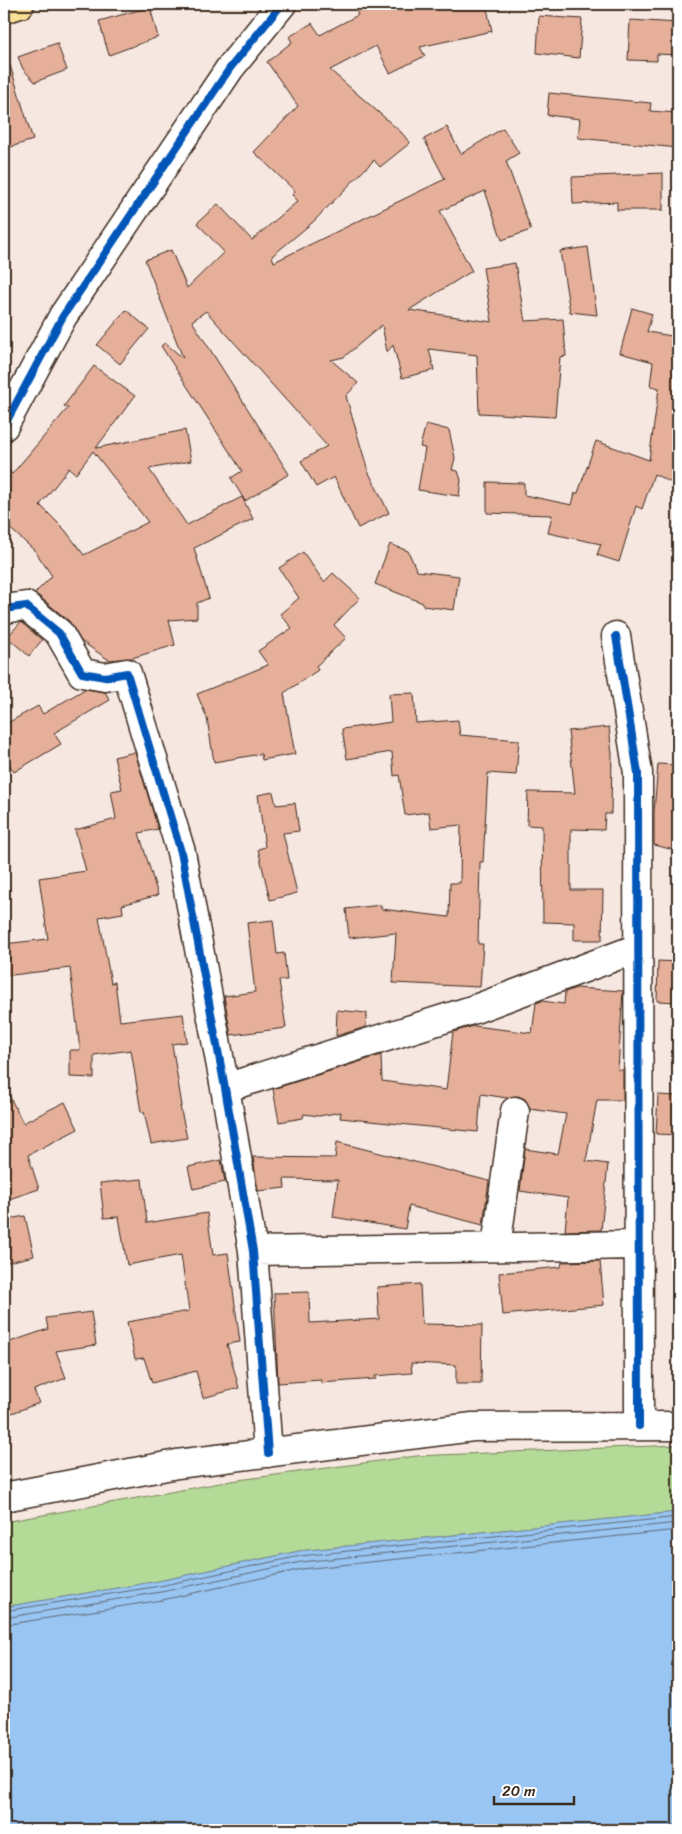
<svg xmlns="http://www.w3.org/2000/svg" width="682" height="1834" font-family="Sriracha,sans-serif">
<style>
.green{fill:#b3da96;stroke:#77825a}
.water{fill:#98c5f2;stroke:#73879d}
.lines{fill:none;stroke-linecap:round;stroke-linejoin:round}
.shore{stroke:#606873;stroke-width:1}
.building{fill:#e5af9a;stroke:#3b2a1e;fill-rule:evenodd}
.minor-casing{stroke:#3b2a1e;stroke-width:31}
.major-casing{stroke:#3b2a1e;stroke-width:31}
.minor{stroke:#fff;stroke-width:28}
.major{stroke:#fadf96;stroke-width:28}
.cycleway-casing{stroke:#fff;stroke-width:11}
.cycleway{stroke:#0057b8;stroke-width:8}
</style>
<rect width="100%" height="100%" fill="#f7e7e1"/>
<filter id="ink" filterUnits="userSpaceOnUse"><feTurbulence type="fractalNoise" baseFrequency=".02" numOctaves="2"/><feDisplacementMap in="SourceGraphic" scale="10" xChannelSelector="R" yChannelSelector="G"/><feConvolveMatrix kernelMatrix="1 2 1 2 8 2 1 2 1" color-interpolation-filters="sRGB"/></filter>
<g filter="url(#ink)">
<!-- green -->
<path class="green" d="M678 1445V1512L299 1551 159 1581 4 1607V1522L231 1481 416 1456Z"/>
<!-- water -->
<path class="water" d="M678 1512V1830H4V1607L159 1581 299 1551Z"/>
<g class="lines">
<!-- shore -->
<path class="shore" d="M4 1611 160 1586 300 1556 678 1517
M4 1618 161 1592 301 1562 678 1523
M4 1625 162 1600 302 1569 678 1530"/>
</g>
<!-- building -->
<path class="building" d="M352 4H486L492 31 420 47 425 56 390 73 376 46 330 70 401 132 410 143 380 167 374 160 313 222 272 256 274 262 445 179 424 139 447 127 461 154 503 128 519 153 506 161 531 230 502 240 485 191 440 211 472 271 409 310 492 322 483 268 515 263 525 321 563 319 566 356 560 357 555 417 479 413 477 355 429 349 434 370 402 378 393 345 387 352 382 325 344 357 331 360 358 383 346 396 368 471 389 513 358 528 334 477 316 487 301 461 327 446 206 311 192 321 289 474 245 501 231 478 242 471 161 346 165 343 183 358 145 260 171 250 187 288 224 252 197 223 218 204 252 240 298 201 292 195 295 191 254 152 298 106 267 62 292 42 289 37 312 23 320 35 358 15Z
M150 7 158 37 109 55 99 21Z
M539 16 582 19 579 58 537 53Z
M630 20 678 23V55L657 54V61L628 60Z
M57 43 67 70 35 82 23 69 18 57Z
M9 62 33 140 4 149V63Z
M549 93 651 103 650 111 678 113V148L578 138 580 119 547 115Z
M663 173V210H617V202L573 204 572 177Z
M588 247 597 315 570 312 560 251Z
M632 308 652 314 647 332 678 337V486L654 474 642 509 636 506 619 562 597 555 601 544 548 533 552 515 487 513V482L524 483V495L572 505 575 493H578L596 441 649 460 659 388 650 386 653 362 620 353Z
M126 310 149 329 120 364 97 345Z
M94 366 135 396 96 448 185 430 191 461 149 469 187 525 242 497 253 519 194 548 209 598 197 603V618L169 620 175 645 132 658 109 660 81 641 69 621 35 593 52 576 35 551 4 523V467L12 474 68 408 64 406ZM93 451 148 522 84 555 65 530 40 505 69 468 76 474Z
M426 424 449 430 455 458 452 470 458 471 461 480 459 496 418 490 425 448 420 447Z
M390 544 408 551 417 571 459 576 454 610 423 606V603L375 584Z
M303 552 324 582 333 573 360 598 334 625 346 638 316 666 318 670 284 693 295 754 262 760 261 754 214 762 207 718 197 694 268 665 258 651 292 628 280 614 299 598 279 568Z
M21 622 42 640 29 656 7 637Z
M85 689 105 692 110 700 54 733 61 744 14 772 4 756V725L38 706 43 714Z
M414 693 416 723 458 720 460 735 519 740 516 775 488 773 483 862H480L478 944H483L480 987 393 983 396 933 349 938 346 909 381 905V909L449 917 450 883H460L461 825 431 828 429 812 405 815 399 775 394 776 392 752 347 759 342 729 391 722 389 694Z
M609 727 612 754 611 814H605L604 830 571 829V890H603L602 940H574V923L543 922 542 826 527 825 528 792 575 793 568 731Z
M135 752 158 829 139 833 158 895 122 905 123 913 99 917 111 983 115 982 120 1021 183 1014 187 1042 172 1044 182 1106H180L187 1138 151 1144 144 1112H141L131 1050 94 1055V1078L70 1077V1050H80L70 968 4 976V944L48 939 39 878 86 871 75 830 116 819 111 791 122 789 114 757Z
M658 764 678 765V851L654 845V812Z
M273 792 276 805 295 803 299 831 283 833 297 893 270 900 258 849 265 847 258 795Z
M273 920 277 954 284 953 287 980H279L286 1028 231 1035 224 996 255 992 247 923Z
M658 961 678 962V1002L657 1001Z
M576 988 623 991 618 1070H623V1100H597L586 1161 608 1164 601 1230 565 1231 568 1198 520 1191 525 1149 558 1154 566 1114 530 1109 525 1099 518 1096 507 1098 481 1094 478 1132 340 1118 341 1112 319 1116 304 1114 303 1118 279 1122 273 1089 381 1055 382 1081 446 1090 453 1032 474 1026 532 1033 536 1003 542 1001 564 1004 565 992Z
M337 1010 367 1013 366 1027 336 1036Z
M4 1085 23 1123 65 1102 78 1129 28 1155 39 1189 9 1199 4 1182Z
M658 1095 678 1096V1135L656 1134Z
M337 1142 489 1181 483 1225 409 1206 405 1229 333 1217 338 1180 284 1179 285 1188 258 1191 253 1157 335 1158Z
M221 1160 225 1182 193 1189 188 1167Z
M142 1179 147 1223 207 1213 213 1255 228 1253 240 1342 227 1344 239 1388 203 1398 196 1371 152 1383 144 1358 135 1359 127 1322 189 1311 181 1255 127 1265 119 1217 104 1218 100 1183Z
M25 1216 34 1256 4 1263V1220Z
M600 1261 604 1305 503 1315 499 1273 561 1267 562 1262Z
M420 1284 422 1324 482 1325 481 1384H456V1365L411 1363 412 1373 375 1376 376 1379 321 1383V1380L278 1383 274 1293 309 1292 310 1323 379 1319 377 1287Z
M91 1312 96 1345 56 1351 66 1378 34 1390 39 1403 4 1416V1344L48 1329 46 1318Z"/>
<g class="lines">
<!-- minor casing -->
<g class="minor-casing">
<path id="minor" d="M4 426 63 316 230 68 282 4
M4 609 26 606 59 633 82 673 105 677 127 673 181 852 225 1088 253 1251 268 1453
M616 636 638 773 639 1426
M225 1088 475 1009 638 948
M496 1247 515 1111
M253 1251 639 1245
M4 1497 177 1464 473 1427 678 1426"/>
</g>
<!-- major casing -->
<g class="major-casing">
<path id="major" d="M4 9 20 4"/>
</g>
<!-- minor -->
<use href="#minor" class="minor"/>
<!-- major -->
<use href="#major" class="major"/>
<!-- cycleway casing -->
<g class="cycleway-casing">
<path id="cycleway" d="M4 426 63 316 230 68 282 4
M4 609 26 606 59 633 82 673 105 677 127 673 181 852 225 1088 253 1251 268 1453
M616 636 638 773 639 1426"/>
</g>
<!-- cycleway -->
<use href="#cycleway" class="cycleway"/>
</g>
</g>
<!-- margin -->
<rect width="682" height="1834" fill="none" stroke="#fff" stroke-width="20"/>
<rect x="10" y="10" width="662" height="1814" fill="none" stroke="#3b2a1e" stroke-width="2" filter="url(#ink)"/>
<!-- scale -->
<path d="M494 1796v8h80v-8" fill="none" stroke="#3b2a1e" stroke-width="2.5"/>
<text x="502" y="1796" font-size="15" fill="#3b2a1e" stroke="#ffffff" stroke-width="4" paint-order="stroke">20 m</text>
</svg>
